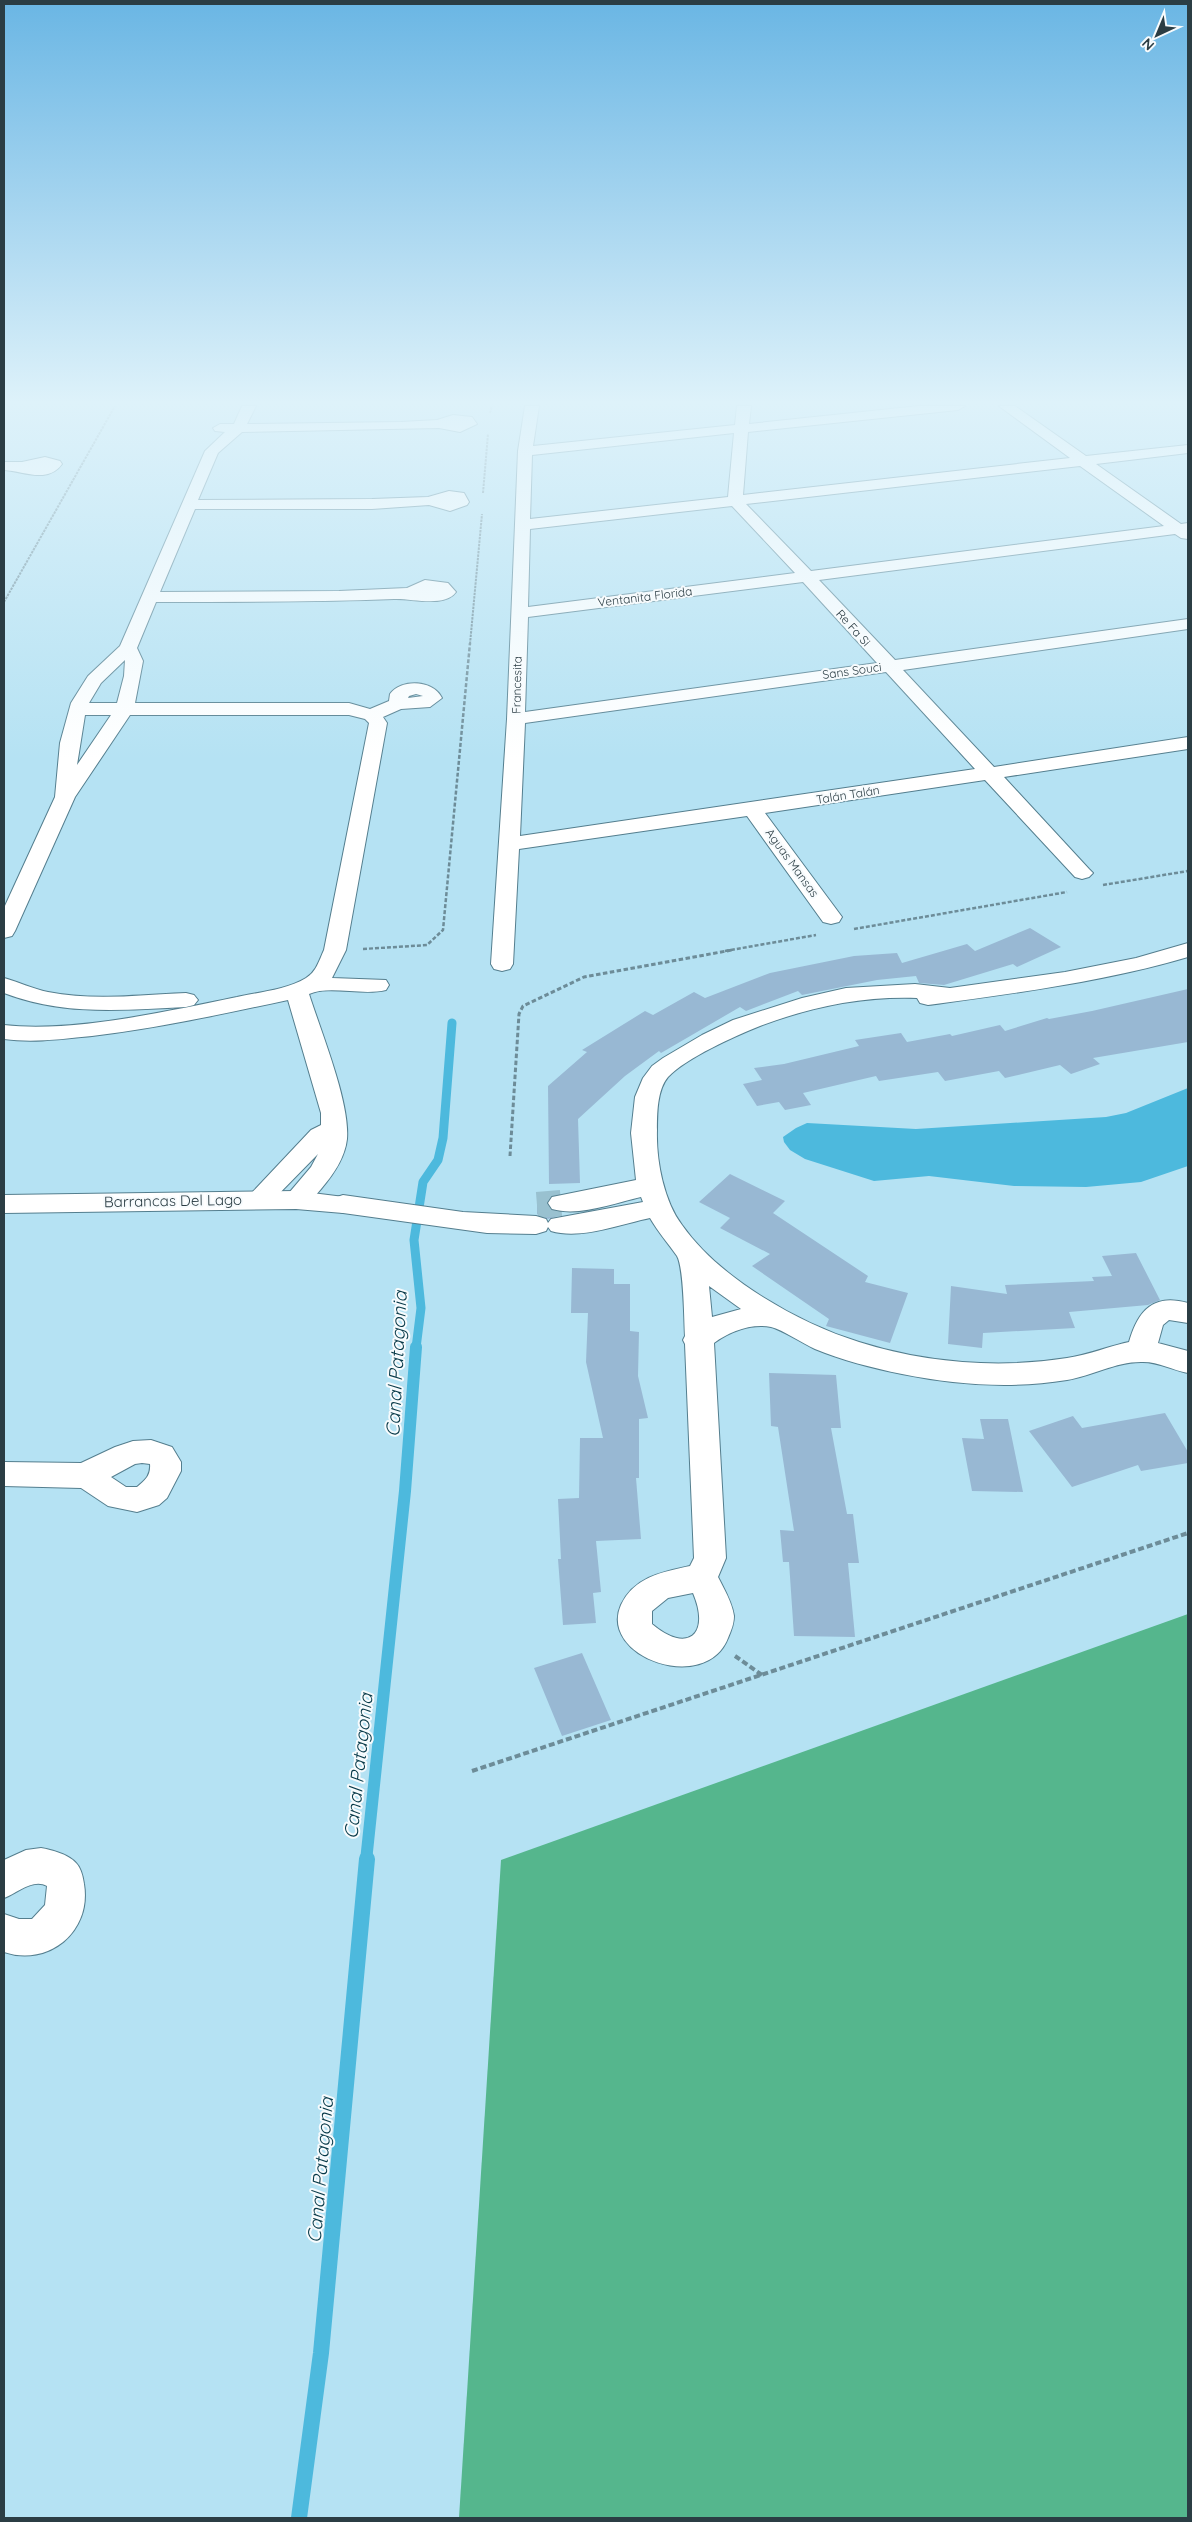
<svg xmlns="http://www.w3.org/2000/svg" width="1192" height="2522" font-family="Quicksand,sans-serif">
<style>
.forest{fill:#55b68d}
.water{fill:#4db9dd}
.lines{fill:none;stroke-linecap:round;stroke-linejoin:round}
.stream-far2{stroke:#4db9dd;stroke-width:9}
.stream-far1{stroke:#4db9dd;stroke-width:12}
.stream{stroke:#4db9dd;stroke-width:16}
.building{fill:#98b8d3}
.street-tunnel{stroke:#99c1d0;stroke-width:26;stroke-dasharray:26 12;stroke-linecap:butt}
.street-casing{stroke:#547e8e;stroke-width:2}
.secondary-casing{stroke:#547e8e;stroke-width:2}
.path-far3{stroke:#6d8c98;stroke-width:2;stroke-dasharray:2.5 1;stroke-linecap:butt}
.path-far2{stroke:#6d8c98;stroke-width:2.5;stroke-dasharray:4 2;stroke-linecap:butt}
.path-far1{stroke:#6d8c98;stroke-width:3;stroke-dasharray:4.5 2.5;stroke-linecap:butt}
.path{stroke:#6d8c98;stroke-width:4;stroke-dasharray:6 3;stroke-linecap:butt}
.street{fill:#fff;fill-rule:evenodd}
.secondary{fill:#fff;fill-rule:evenodd}
.labels{text-anchor:middle;stroke-width:4;stroke-linejoin:round;paint-order:stroke}
.far-street-label{font-size:12px;fill:#2b3d44;stroke:#f7fbfd}
.street-label{font-size:15px;fill:#2b3d44;stroke:#f7fbfd}
.near-water-label{font-size:19px;font-style:italic;fill:#063948;stroke:#f7fbfd}
</style>
<rect width="100%" height="100%" fill="#b5e2f3"/>
<!-- forest -->
<path class="forest" d="M1188 1614V2518H459L501 1860Z"/>
<!-- water -->
<path class="water" d="M1188 1088V1166L1141 1182 1086 1187 1014 1186 929 1176 874 1181 805 1159 790 1150 784 1142 783 1137 796 1128 807 1123 916 1129 1106 1117 1126 1113Z"/>
<g class="lines">
<!-- stream-far2 -->
<path class="stream-far2" d="M416 1348 421 1308 414 1240 423 1182 438 1160 443 1138 452 1023"/>
<!-- stream-far1 -->
<path class="stream-far1" d="M366 1861 405 1491 416 1347"/>
<!-- stream -->
<path class="stream" d="M299 2518 321 2353 367 1859"/>
</g>
<!-- building -->
<path class="building" d="M1030 928 1061 947 1017 967 1013 964 944 985 919 983 916 976 877 980 802 995 798 991 746 1011 740 1007 661 1053 659 1051 625 1076 578 1119 580 1183 549 1184 548 1086 587 1052 582 1050 645 1011 653 1015 694 992 705 998 770 973 854 956 897 953 902 963 967 944 975 951Z
M1188 989V1042L1093 1058 1100 1064 1071 1074 1060 1065 1005 1078 999 1071 945 1081 938 1072 879 1081 876 1076 803 1093 811 1105 785 1110 779 1102 757 1106 743 1084 762 1080 754 1068 784 1064 859 1046 855 1040 901 1033 907 1042 950 1034 952 1036 1000 1025 1005 1031 1047 1018 1049 1019 1092 1011Z
M730 1174 785 1201 773 1213 868 1276 865 1282 908 1293 890 1343 826 1326 829 1319 752 1266 770 1254 720 1228 730 1218 699 1202Z
M537 1201H547L546 1204 550 1210 561 1213V1215L548 1219 537 1214Z
M1136 1253 1160 1300 1148 1305 1069 1312 1075 1328 983 1333 982 1348 948 1344 951 1286 1007 1294 1005 1285 1094 1281 1092 1277 1112 1276 1102 1256Z
M572 1268 614 1269V1284H630V1331L639 1332 638 1376 648 1418 639 1419V1478H636L641 1539 596 1541 601 1592 593 1593 596 1623 563 1625 558 1559H561L558 1499 579 1498 580 1438H603L586 1362 588 1313H571Z
M769 1373 836 1375 841 1428H831L847 1514H853L859 1563H848L855 1637 794 1636 789 1562H783L780 1530 794 1531 778 1427 771 1426Z
M1165 1413 1188 1452V1463L1141 1471 1138 1465 1072 1487 1029 1431 1073 1416 1082 1428Z
M980 1419H1008L1023 1492 972 1491 962 1438 984 1439Z
M582 1653 611 1720 562 1736 534 1668Z"/>
<g class="lines">
<!-- street-tunnel -->
<path class="street-tunnel" d="M537 1205 561 1203"/>
<!-- street casing -->
<g class="street-casing">
<path id="street" d="M242 406H256L247 424 401 422 437 420 453 415 472 417 477 424 460 432 439 428 242 432 218 453 198 500 372 499 428 497 449 491 464 493 469 502 467 505 450 511 429 505 372 509H195L160 592 339 591 407 588 425 580 448 583 456 592C445 608 411 598 394 599 315 602 235 602 156 602L137 648 143 661 135 703H349L370 709 389 701 390 694C401 678 434 680 442 698L430 707 401 709 383 717 387 723 346 950 332 978 386 980 389 985 386 990C362 996 330 985 309 994 321 1032 350 1102 347 1139 345 1158 333 1175 321 1189 310 1202 304 1211 287 1206L283 1200 311 1167 318 1154 267 1206 258 1209 249 1206 245 1200 311 1130 321 1125V1113L288 1000C223 1014 158 1028 92 1036 62 1039 33 1043 4 1039V1025C73 1033 168 1011 237 997 259 992 286 990 306 978 316 972 319 961 324 950L369 723 365 719 349 715H130L75 797 15 931 12 936 4 938V908L55 797 60 743 71 703 88 676 120 646 205 451 225 432 215 431 213 428 220 424H234ZM125 660 124 676 117 703H89L101 683ZM416 694 423 696 408 698 409 696ZM85 715H111L77 765Z
M525 406H539L533 446 735 425 737 406H751L749 424 919 406H965L958 410 748 432 743 495 1070 458 999 406H1015L1086 456 1188 445V453L1096 464 1181 524 1188 523V539L1181 538 1175 534 819 580 895 660 1188 619V629L903 670 994 767 1188 737V749L1004 777 1089 869 1093 873 1089 877 1082 879 1075 877 985 780 765 813 842 917 839 922 831 924 823 922 747 816 519 849 513 964 510 969 502 971 494 969 491 964 507 719 518 451ZM734 433 728 497 530 519 532 455ZM1080 466 1164 526 811 571 746 504ZM732 506 795 573 528 607 530 529ZM803 582 877 663 525 712 528 617ZM886 672 975 769 520 836 525 723Z
M45 457 60 461 62 464C48 484 23 471 4 470V462H22Z
M1188 943V957C1103 982 1016 993 928 1005L920 1003 917 998C863 996 810 1007 760 1026 735 1036 686 1058 668 1077 657 1090 657 1114 657 1130 656 1161 664 1201 682 1225 719 1278 798 1323 859 1342 925 1363 999 1369 1067 1358 1089 1355 1109 1346 1129 1342 1138 1310 1154 1293 1188 1303V1323L1169 1320 1163 1325 1158 1343 1188 1351V1373C1172 1370 1157 1361 1141 1362 1115 1362 1092 1376 1067 1380 1013 1389 956 1385 902 1374 872 1368 842 1360 815 1349 802 1343 783 1330 771 1327 751 1323 729 1332 714 1343L726 1558 718 1577C724 1589 732 1602 734 1616 734 1624 731 1631 728 1638 706 1695 598 1657 621 1605 634 1577 662 1572 690 1566L694 1558 685 1344 683 1340 685 1336C684 1320 684 1268 677 1256 668 1243 658 1232 650 1218 621 1224 581 1240 551 1231L548 1227 546 1231 536 1234 487 1233 343 1213 334 1210 330 1204 334 1198 343 1195 463 1212 536 1216 546 1219 548 1223 551 1219 643 1202 641 1197C614 1203 579 1217 552 1209L548 1203 552 1197 636 1180 631 1133 635 1097 643 1078 652 1066 663 1058 702 1035 733 1020 802 998 846 988 915 984 950 988 1065 972 1136 958ZM709 1286 741 1309 712 1317ZM693 1593C711 1635 687 1654 652 1624V1611L668 1598Z
M4 978C19 982 33 989 48 992 93 1001 140 995 186 993L194 995 198 1000 194 1005 186 1007C124 1010 63 1016 4 993Z
M151 1440 172 1447 181 1462V1471L167 1498 159 1505 137 1512 108 1506 81 1488 4 1486V1462L81 1463 115 1447 133 1441ZM142 1463 150 1464C151 1476 145 1480 137 1487H126L111 1477 135 1464Z
M41 1848C52 1850 68 1854 76 1863 81 1868 83 1877 84 1884 92 1932 48 1967 4 1952V1914L19 1919H32L45 1905 47 1886C33 1878 17 1893 4 1898V1860L26 1850Z"/>
</g>
<!-- secondary casing -->
<g class="secondary-casing">
<path id="secondary" d="M296 1191 352 1198 356 1204 352 1210 343 1213 296 1209 4 1213V1195Z"/>
</g>
<!-- path-far3 -->
<path class="path-far3" d="M490 413 492 406
M483 493 488 434
M4 602 115 406
M470 644 482 514"/>
<!-- path-far2 -->
<path class="path-far2" d="M1103 885 1188 871
M854 929 1067 892
M363 949 427 945 443 930 470 643
M725 951 816 935"/>
<!-- path-far1 -->
<path class="path-far1" d="M510 1156 519 1014 523 1006 584 977 732 950"/>
<!-- path -->
<path class="path" d="M735 1656 762 1675
M472 1771 1188 1533"/>
<!-- street -->
<use href="#street" class="street"/>
<!-- secondary -->
<use href="#secondary" class="secondary"/>
</g>
<!-- sky -->
<linearGradient id="sky" x2="0" y2="1"><stop stop-color="#6ab6e4"/><stop offset="0.53" stop-color="#def2fa"/><stop offset="1" stop-color="#def2fa" stop-opacity="0"/></linearGradient>
<rect width="1192" height="759" fill="url(#sky)"/>
<g class="labels">
<!-- far-street labels -->
<g class="far-street-label">
<text transform="translate(645 597) rotate(-7)" y="4">Ventanita Florida</text>
<text transform="translate(853 628) rotate(48)" y="4">Re Fa Si</text>
<text transform="translate(852 671) rotate(-8)" y="4">Sans Souci</text>
<text transform="translate(517 685) rotate(-89)" y="4">Francesita</text>
<text transform="translate(848 795) rotate(-9)" y="4">Talán Talán</text>
<text transform="translate(792 863) rotate(54)" y="4">Aguas Mansas</text>
</g>
<!-- street labels -->
<g class="street-label">
<text transform="translate(173 1201) rotate(-1)" y="5">Barrancas Del Lago</text>
</g>
<!-- near-water labels -->
<g class="near-water-label">
<text transform="translate(396 1364) rotate(-87)" y="7">Canal Patagonia</text>
<text transform="translate(358 1766) rotate(-84)" y="7">Canal Patagonia</text>
<text transform="translate(320 2170) rotate(-85)" y="7">Canal Patagonia</text>
</g>
</g>
<!-- border -->
<rect width="1192" height="2522" fill="none" stroke="#2b3d44" stroke-width="10"/>
<!-- north arrow -->
<g transform="translate(1157 35) rotate(224)" stroke="#f7fbfd" stroke-width="4" paint-order="stroke">
<path d="M0-4L9 19L0 12L-9 19Z" fill="#2b3d44"/>
<text y="-8" font-size="14" font-weight="bold" text-anchor="middle" fill="#2b3d44">N</text>
</g>
</svg>
